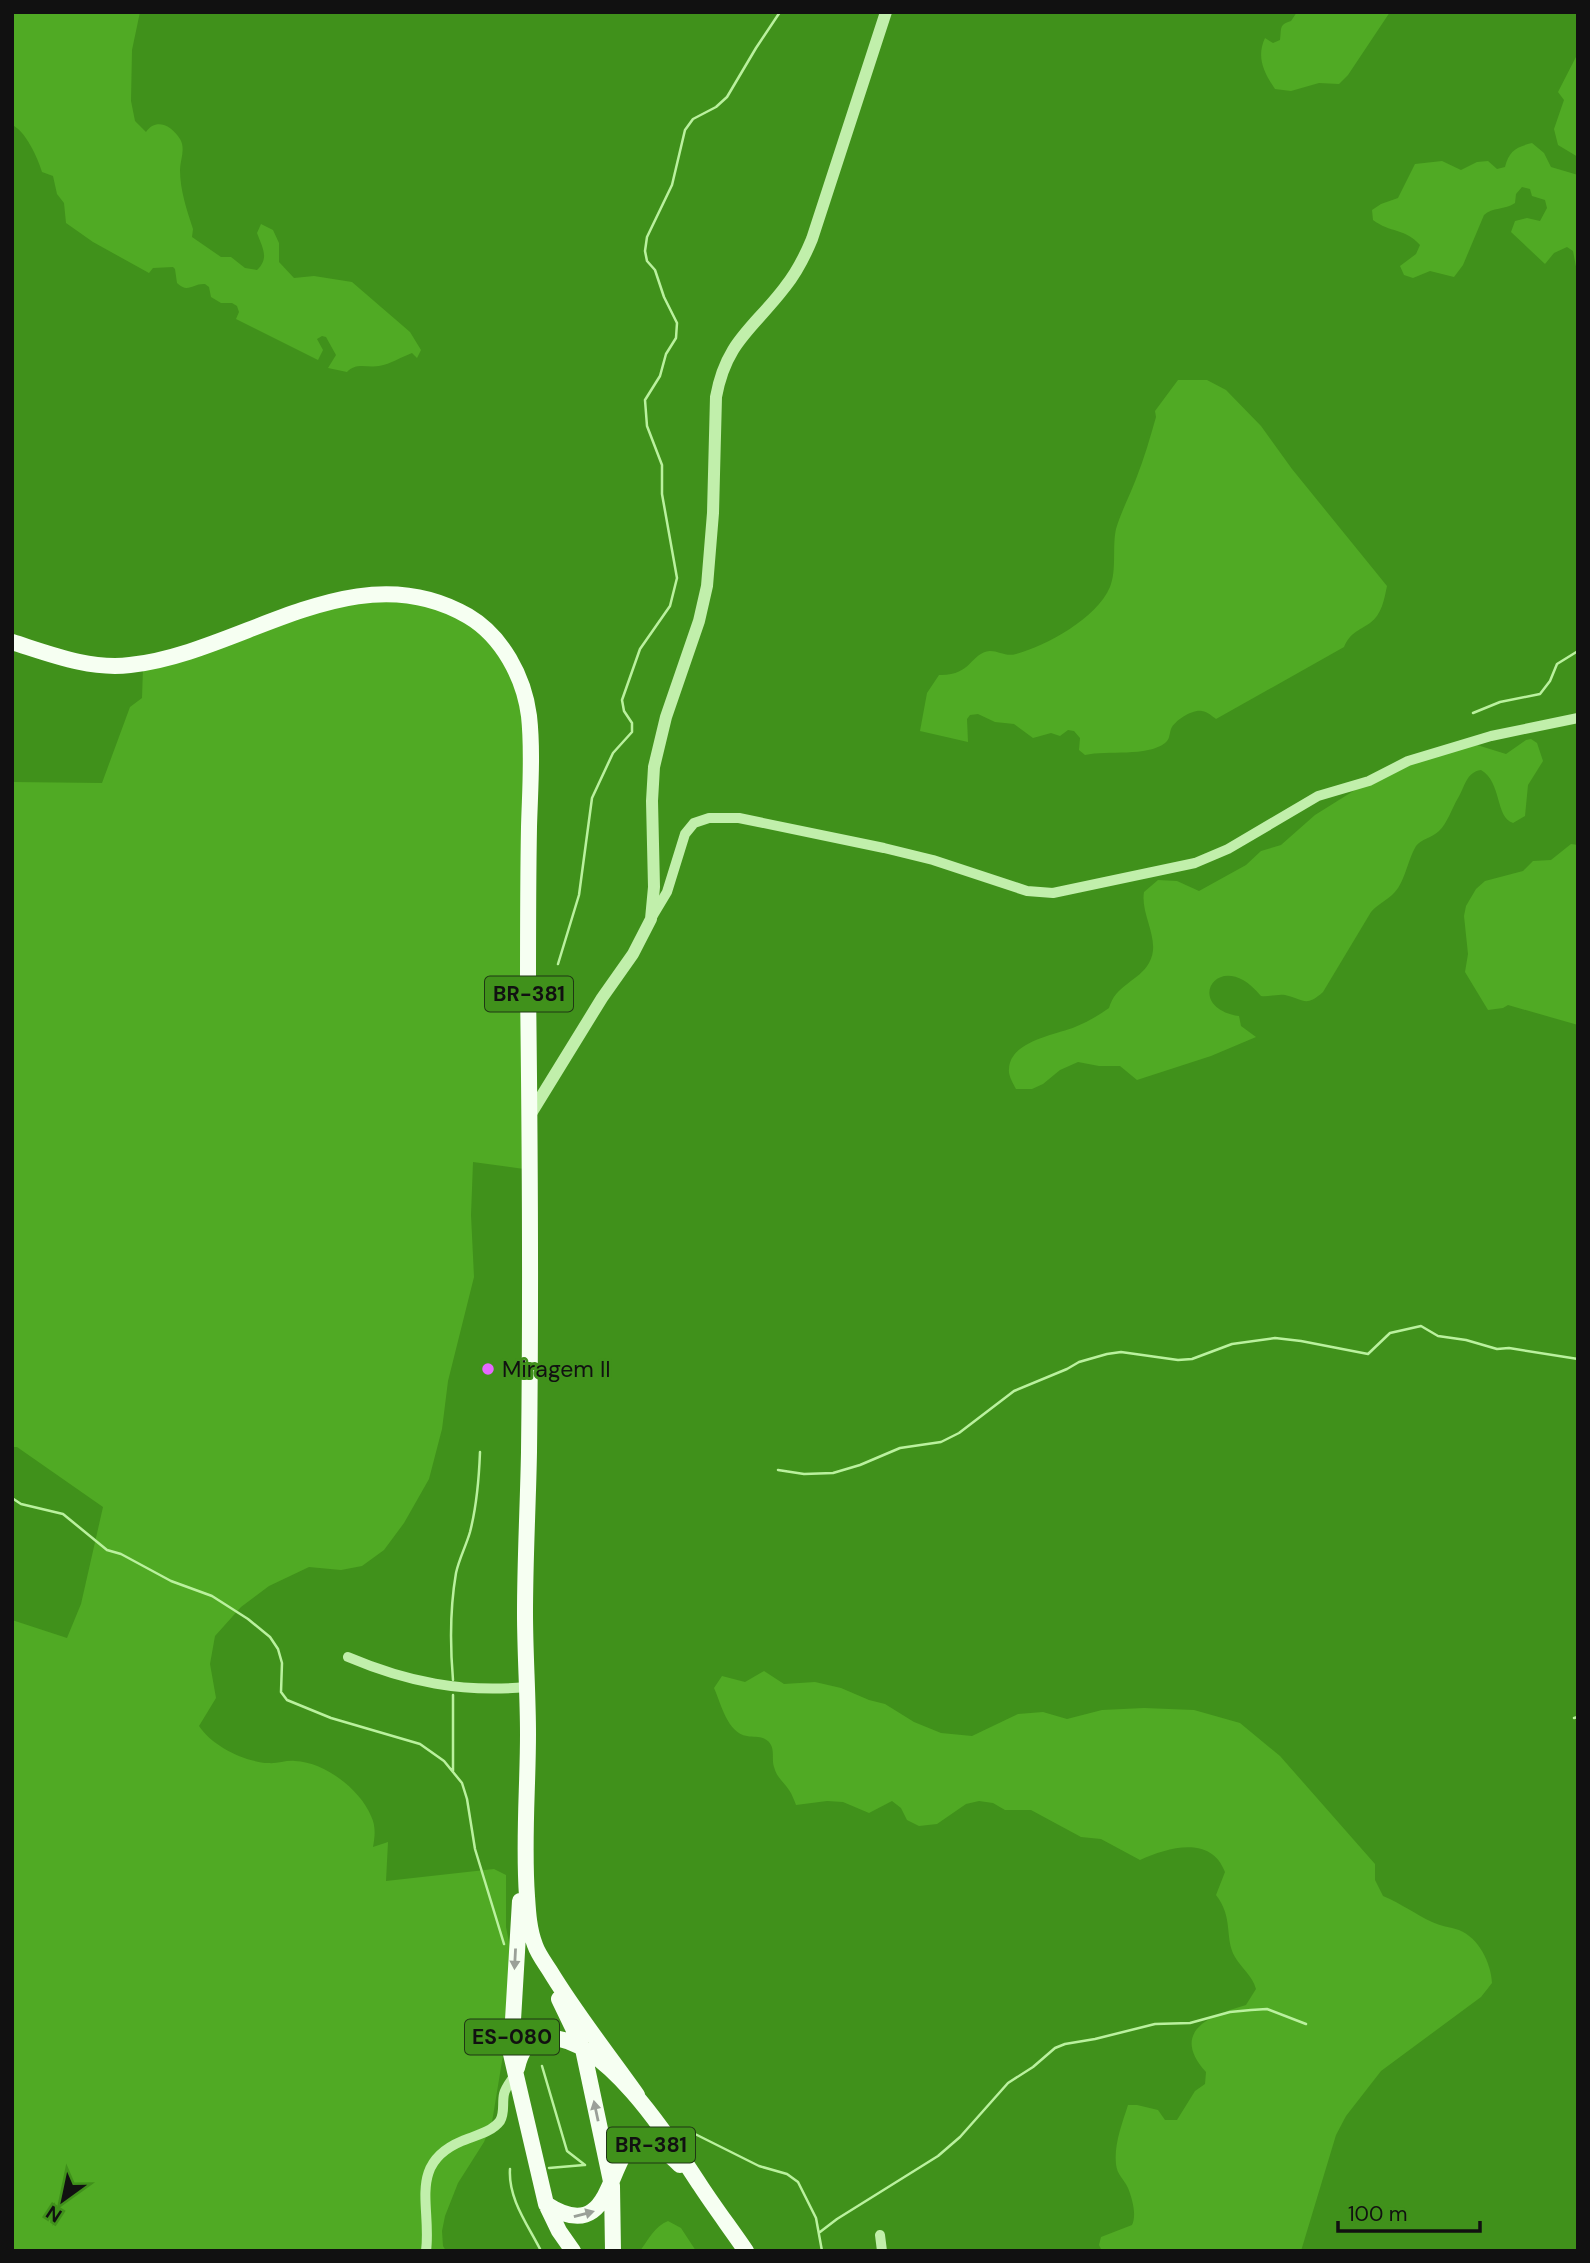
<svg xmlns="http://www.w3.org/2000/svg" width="1590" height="2263" font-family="'DM Sans',sans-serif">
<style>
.green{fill:#50aa24}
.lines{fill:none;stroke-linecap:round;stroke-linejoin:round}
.stream{stroke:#baf19e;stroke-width:2.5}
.minor{stroke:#c1efab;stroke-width:10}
.tertiary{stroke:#c1efab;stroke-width:12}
.primary{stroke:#f6fff2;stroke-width:16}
.oneway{fill:#9aa098}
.poi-dot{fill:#e668ff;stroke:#40911b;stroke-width:2.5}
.labels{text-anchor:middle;stroke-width:6;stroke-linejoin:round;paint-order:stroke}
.shield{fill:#40911b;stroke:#1f3714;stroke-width:2}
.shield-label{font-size:21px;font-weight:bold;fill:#111}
.poi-label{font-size:23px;fill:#111;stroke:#40911b;text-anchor:start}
</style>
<rect width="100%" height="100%" fill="#40911b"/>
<!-- green -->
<path class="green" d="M12 12H140L132 50 131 101 135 121 146 132C156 118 171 125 180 139 186 149 180 160 180 170 180 190 187 211 193 229L192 237 221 257H231L245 268 257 270C270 258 262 247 257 233L261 224 273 230 279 243V262L294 278 314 276 352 282 410 332 421 350 417 358 412 353C401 357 391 364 379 366 367 368 356 362 347 372L328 368 336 355 326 337 322 336 317 339 323 350 318 360 236 319 239 312 237 306 232 303H221L211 297 209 287 205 284C193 283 188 294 177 283L175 269 173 267 153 268 149 273 93 242 66 223 64 203 57 194 53 176 42 172C38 158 25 130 12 125Z
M1297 12H1390L1348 75 1339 84 1319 83 1291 91 1275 89C1264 73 1256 57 1265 38L1273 43 1280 40C1282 29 1278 25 1291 21Z
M1578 53V157L1558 145 1554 129 1564 100 1558 92Z
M1532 143 1544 153 1551 167 1578 175V277L1573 251 1567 247 1554 253 1545 264 1511 232 1515 221 1527 218 1540 221 1547 208 1545 200 1532 196 1530 189 1522 187 1516 194 1515 203C1505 210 1492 207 1484 215L1463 265 1454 277 1430 271 1413 278 1404 275 1400 266 1416 254 1420 245C1405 228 1390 233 1373 220L1372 210 1381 204 1398 198 1415 164 1442 161 1461 170 1477 162 1488 161 1497 169 1505 167C1509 151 1516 147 1532 143Z
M1178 380H1207L1226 390 1261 426 1292 469 1387 586C1384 600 1382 614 1370 623 1358 631 1350 633 1344 647L1216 719C1212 716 1208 712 1202 711 1193 709 1175 720 1171 729 1169 735 1170 739 1165 743 1147 757 1108 750 1085 755L1079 750 1080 738 1074 731 1068 730 1060 736 1051 733 1033 738 1014 724 995 722 978 714 970 715 967 719 968 742 920 731 927 693 939 675C972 676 970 653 990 651 999 651 1006 657 1016 654 1046 646 1097 618 1110 587 1117 570 1112 547 1116 529 1121 512 1130 495 1136 479 1144 459 1150 438 1156 417L1155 411Z
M359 600 440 604 498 645 524 708V1169L473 1162 471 1215 474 1277 448 1381 442 1429 429 1479 404 1523 384 1550 362 1566 341 1570 309 1567 269 1586 241 1607 215 1636 210 1664 216 1698 199 1726C212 1746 245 1762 268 1763 277 1764 286 1760 295 1761 324 1762 360 1789 371 1816 376 1826 375 1836 373 1847L388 1842 386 1881 494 1869 506 1875V1927L513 1963 506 2037 492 2122 484 2142 458 2183 445 2216 442 2231 443 2246 446 2251H12V1620L67 1638 81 1604 103 1507 17 1447H12V782L102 783 130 707 142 698 143 668 315 610Z
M1531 739 1537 743 1543 761 1528 785 1525 816 1513 823C1495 817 1502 782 1481 770 1466 772 1465 787 1458 798 1452 808 1447 824 1439 831 1432 838 1421 839 1416 846 1407 861 1405 884 1392 895 1385 901 1377 905 1371 912L1323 992C1305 1008 1304 999 1285 995 1277 994 1269 997 1261 996 1219 944 1181 1007 1239 1016L1241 1026 1256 1037 1211 1056 1137 1080 1120 1066H1099L1078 1062 1060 1070 1043 1084 1032 1089H1016C1013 1083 1008 1075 1009 1069 1010 1041 1055 1035 1075 1027 1087 1022 1098 1016 1109 1008 1115 985 1139 981 1149 963 1162 941 1140 915 1144 892L1158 880 1177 881 1199 891 1246 865 1261 851 1281 845 1315 815 1363 785 1424 756 1477 745 1506 754 1526 740Z
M1571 844 1578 845V1025L1508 1005 1503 1008 1488 1010 1465 972 1468 954 1464 916 1466 906 1476 889 1485 881 1523 871 1533 861 1551 860Z
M764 1671 784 1684 815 1682 841 1688 869 1700 885 1704 914 1722 941 1733 972 1736 1018 1714 1043 1712 1067 1719 1102 1710 1144 1708 1194 1710 1240 1723 1280 1756 1375 1864V1880L1383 1896C1402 1904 1415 1914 1432 1922 1440 1926 1450 1927 1459 1930 1479 1938 1491 1963 1492 1983L1481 1997 1381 2071 1346 2116 1336 2135 1301 2251H1102L1099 2245 1101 2237 1132 2225C1137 2215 1132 2198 1128 2188 1124 2179 1117 2175 1116 2164 1114 2144 1122 2124 1128 2105H1137L1158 2110 1165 2120H1177L1195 2091 1205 2084 1206 2072C1169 2031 1211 2015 1246 2005L1256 1989C1252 1975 1242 1969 1235 1957 1224 1938 1234 1918 1216 1895L1225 1872C1211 1835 1169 1847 1140 1860L1101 1839 1081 1837 1031 1810H1005L993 1803 979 1801 966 1804 937 1824 919 1826 907 1820 901 1808 892 1801 869 1813 843 1802 827 1801 796 1805C794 1800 792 1794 789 1790 783 1781 777 1778 774 1767 771 1758 776 1749 768 1741 761 1735 755 1738 747 1736 727 1733 721 1703 714 1688L722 1676 745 1682Z
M668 2221 681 2228 696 2251H640C648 2240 655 2226 668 2221Z"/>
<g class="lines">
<!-- stream -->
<path class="stream" d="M1473 713 1500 702 1540 694 1550 681 1557 664 1578 651
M558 964 579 895 592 798 613 753 632 732V723L624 711 622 700 640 649 670 606 677 578 662 494V465L647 426 645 400 660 376 666 354 676 338 677 323 664 297 655 270 647 261 645 251 647 237 672 185 685 130 693 119 716 107 727 97 756 48 780 12
M778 1470 804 1474 833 1473 860 1465 900 1448 941 1442 959 1433 1014 1391 1067 1369 1079 1362 1107 1354 1121 1352 1178 1360 1192 1359 1232 1344 1275 1338 1301 1341 1368 1354 1390 1333 1421 1326 1438 1336 1466 1340 1497 1349 1509 1348 1578 1359
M12 1498 21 1504 63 1514 107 1550 121 1554 171 1581 212 1596 248 1619 270 1637 278 1649 282 1663 281 1692 287 1700 331 1718 420 1744 444 1761 462 1783 467 1799 475 1849 504 1944
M453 1680C450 1645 450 1608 456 1573 459 1559 466 1546 470 1532 477 1505 479 1479 480 1452
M453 1695V1772
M1574 1718 1578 1717
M542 2066 567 2151 585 2165
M687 2130 759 2166 787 2174 798 2182 816 2218 822 2251
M549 2168 584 2165
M510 2169C508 2199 528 2225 541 2251
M820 2232 837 2219 938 2156 960 2137 1008 2083 1033 2067 1055 2048 1065 2044 1095 2039 1155 2024 1190 2023 1230 2012 1251 2010 1267 2009 1306 2024"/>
<!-- minor -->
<path class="minor" d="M652 917 667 892 685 834 694 823 709 818H739L884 848 933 860 1027 891 1053 893 1195 863 1228 849 1318 796 1369 781 1408 761 1491 736 1578 718
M348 1657C407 1682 462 1693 526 1687
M880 2235 882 2251
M426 2251C432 2207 407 2164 462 2141 474 2136 492 2132 500 2121 505 2113 502 2103 504 2094 505 2088 511 2081 515 2075"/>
<!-- tertiary -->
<path class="tertiary" d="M530 1115 602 998 633 954 651 919 654 887 652 801 654 767 666 717 699 621 707 586 713 513 716 397C726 341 754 328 785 287 797 272 805 256 812 239L886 12"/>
<!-- primary -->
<path class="primary" d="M12 642C50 654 90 670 130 665 242 653 355 550 468 616 502 636 524 677 529 716 533 752 530 790 529 827 528 880 528 934 528 988 530 1143 531 1297 529 1452 528 1506 525 1559 525 1613 525 1654 528 1694 528 1734 528 1788 523 1842 527 1896 528 1912 529 1930 535 1945 538 1954 545 1963 550 1971 576 2014 608 2054 637 2095
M520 1901 511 2054 546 2204 559 2231 573 2251
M559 1999 583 2049 612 2186 613 2251
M517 2068C521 2050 528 2039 548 2038 605 2036 672 2142 700 2185 715 2208 731 2229 746 2251
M546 2204C636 2263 594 2079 680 2165"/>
</g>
<!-- one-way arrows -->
<defs><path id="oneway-solid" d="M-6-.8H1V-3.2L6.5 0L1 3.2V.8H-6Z" transform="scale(1.75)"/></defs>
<g class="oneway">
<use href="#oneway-solid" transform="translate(515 1959) rotate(93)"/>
<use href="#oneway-solid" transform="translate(596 2111) rotate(-102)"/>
<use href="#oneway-solid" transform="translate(584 2214) rotate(-15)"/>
</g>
<!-- markers -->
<circle class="poi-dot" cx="488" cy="1369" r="7"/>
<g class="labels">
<!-- shield labels -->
<g class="shield">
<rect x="485" y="976.5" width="88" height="35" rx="5"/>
<rect x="465" y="2019.5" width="94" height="35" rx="5"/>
<rect x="607" y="2127.5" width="88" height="35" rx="5"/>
</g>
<g class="shield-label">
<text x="529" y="1001">BR-381</text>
<text x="512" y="2044">ES-080</text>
<text x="651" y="2152">BR-381</text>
</g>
<!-- poi labels -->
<g class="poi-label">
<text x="502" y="1377">Miragem II</text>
</g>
</g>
<!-- border -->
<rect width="1590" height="2263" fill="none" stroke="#111111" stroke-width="28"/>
<!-- north arrow -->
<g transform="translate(63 2200) rotate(213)" stroke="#40911b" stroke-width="5" paint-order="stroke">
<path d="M0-5L12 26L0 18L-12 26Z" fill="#111111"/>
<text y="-10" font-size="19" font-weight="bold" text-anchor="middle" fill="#111111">N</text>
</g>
<!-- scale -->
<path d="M1338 2221v10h142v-10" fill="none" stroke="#111111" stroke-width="3.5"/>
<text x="1348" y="2221" font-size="21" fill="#111111" stroke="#40911b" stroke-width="5" paint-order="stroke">100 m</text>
</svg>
